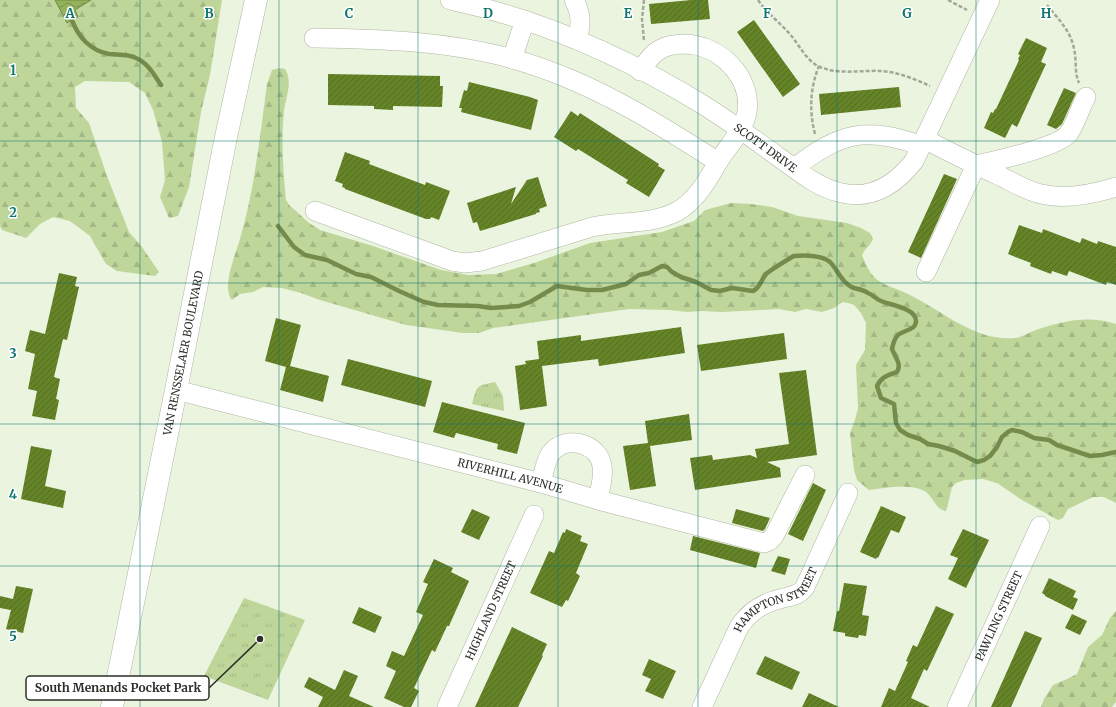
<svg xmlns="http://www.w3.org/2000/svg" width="1116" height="707" font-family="Merriweather,serif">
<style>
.grass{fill:url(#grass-tufts)}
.forest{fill:url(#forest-firs)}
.water{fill:url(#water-waves);stroke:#748b4b}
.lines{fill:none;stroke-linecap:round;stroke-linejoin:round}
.stream{stroke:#748b4b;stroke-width:4.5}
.building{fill:url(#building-hatch)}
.minor-casing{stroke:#aeb6a2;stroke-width:20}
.major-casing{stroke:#aeb6a2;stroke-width:23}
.path{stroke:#a2a999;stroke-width:2.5;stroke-dasharray:4 2;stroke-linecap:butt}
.minor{stroke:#fff;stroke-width:19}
.major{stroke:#fff;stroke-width:22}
.grid{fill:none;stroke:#0f766e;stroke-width:1;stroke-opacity:0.55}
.labels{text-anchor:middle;stroke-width:3;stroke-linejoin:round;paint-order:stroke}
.street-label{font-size:11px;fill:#2b2f27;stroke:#fff}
.grid-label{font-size:13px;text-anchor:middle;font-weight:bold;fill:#0f766e;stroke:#fff;stroke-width:3;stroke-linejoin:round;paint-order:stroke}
.leader{fill:none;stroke:#2b2f27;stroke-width:1.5}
.callout-dot{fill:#2b2f27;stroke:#fff;stroke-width:1.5}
.callout{fill:#fff;stroke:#2b2f27;stroke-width:1.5}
.callout-label{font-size:12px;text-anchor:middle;font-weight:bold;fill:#2b2f27}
</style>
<defs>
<pattern id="grass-tufts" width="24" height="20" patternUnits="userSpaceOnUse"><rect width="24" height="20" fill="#bfd69b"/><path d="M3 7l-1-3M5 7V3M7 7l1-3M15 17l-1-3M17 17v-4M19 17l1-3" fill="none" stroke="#a4b886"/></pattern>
<pattern id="forest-firs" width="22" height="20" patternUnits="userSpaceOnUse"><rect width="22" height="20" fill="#bfd69b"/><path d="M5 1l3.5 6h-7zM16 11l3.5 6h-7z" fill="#a4b886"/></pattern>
<pattern id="water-waves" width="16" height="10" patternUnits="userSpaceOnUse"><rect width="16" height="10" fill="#93b35a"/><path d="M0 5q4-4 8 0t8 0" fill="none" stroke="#78924a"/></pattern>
<pattern id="building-hatch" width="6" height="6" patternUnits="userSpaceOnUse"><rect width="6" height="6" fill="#658327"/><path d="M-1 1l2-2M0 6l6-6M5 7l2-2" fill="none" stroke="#536c22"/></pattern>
</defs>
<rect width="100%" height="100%" fill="#ebf4df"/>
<!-- grass -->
<path class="grass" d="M495 382 503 396 504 411 472 404C477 385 476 386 495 382Z
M244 598 305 620 268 700 204 676Z"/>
<!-- forest -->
<path class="forest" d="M0 0H222L210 75 201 112 189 187 178 216 169 218 160 197 165 180 162 142 153 110 145 93 129 82 85 81 75 87 76 108 89 123 107 176 129 232 142 247 159 272 155 276 117 271 106 264 90 236 70 221 53 217 40 224 26 238 2 230 0 226Z
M280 68 285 69C293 81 286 97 284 111 281 140 283 170 286 200L290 206 295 210 309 223 320 230 373 246 441 270 469 275 496 274 534 263 590 243 662 232 694 221 705 210 731 203 751 204 772 207 798 216 847 223 861 228 870 233 873 239C872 243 865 249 862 255 865 262 868 270 873 276 883 286 896 288 908 294 943 311 975 342 1016 338 1023 337 1029 332 1036 330 1064 321 1087 315 1116 324V503L1104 497H1093L1068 509 1063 518 1058 520 1022 500 997 483 983 479 965 480 956 483 952 487 947 508 946 511C936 510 933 497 926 492 912 483 884 488 869 490L857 480 854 470 850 433 855 420 858 408 856 365 865 350 866 323 861 313 854 305 848 303 842 302 834 308 822 312 806 309 795 312 779 309 761 310 722 312 701 311 687 312 669 310 629 309 493 328 479 333H463L406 325 320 300 301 293 282 288 263 287 253 292 240 294 232 300C221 288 236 253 240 239 255 188 260 135 267 84L272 70Z
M1116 611V702L1112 707H1041L1044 699 1053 685 1067 679 1077 674 1088 647 1102 635 1110 618Z"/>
<!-- water -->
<path class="water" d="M55 0H91L75 10 78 17 67 23Z"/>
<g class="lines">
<!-- stream -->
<path class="stream" d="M72 20C78 37 91 51 109 54 118 55 128 54 136 58 148 63 154 75 161 85
M278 226 294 247 305 255 327 260 356 274 371 277 399 291 424 302 438 305 478 306 491 308 519 306 530 302 557 286 587 290H602L626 284 639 275 649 273 662 266 667 267 672 272 681 277 696 282 711 290 720 291 732 288 753 291C760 288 761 280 766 274 768 272 791 257 794 256 803 255 822 255 830 262 838 270 842 284 854 288 858 289 864 290 868 293 873 295 876 299 881 301 890 305 916 308 916 321 916 330 904 330 898 335 894 339 893 344 892 349 895 357 902 364 897 372 888 375 881 377 877 386L881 398 894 404 896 423 900 430 908 435 920 439 928 444 939 446 955 451 977 462 984 460 990 456 997 447 1002 437 1008 432 1012 430 1022 432 1034 438 1049 440 1057 445 1090 456 1102 455 1116 452"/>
</g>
<!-- building -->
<path class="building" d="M691 0H708L710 19 651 24 649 4Z
M754 20 800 84 783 97 737 32Z
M1026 38 1047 48 1041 62 1046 64 1017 127 1012 124 1005 138 984 128 991 112 993 113 995 109H996L1019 60 1018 59 1020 55 1018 54Z
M328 74 440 76V86H443L442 107 393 106V110L374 109V106L328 105Z
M469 82 530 97 538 100 531 130 461 112 462 108H459L464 90 467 91Z
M899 87 901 107 821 115 819 94Z
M1064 88 1076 93 1062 124 1056 129 1047 125Z
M571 111 578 116 580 113 583 115 659 164 658 166 665 170 649 197 626 183 628 180 578 149 576 151 554 137Z
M345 152 370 161 369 164 425 185 426 182 450 191 439 220 431 217 430 219H426L345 189V188L342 187 343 184 335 181Z
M944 174 957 179 921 258 908 252Z
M538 177 547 206 539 209 540 212 536 213V214L480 231 477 222 473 223 467 203 516 187 511 204 527 180Z
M1019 225 1042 233 1043 229 1080 243 1082 238 1097 244 1098 241 1116 247V285L1107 282 1106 285 1069 271 1067 276 1052 271 1051 274 1030 266 1031 263 1008 254Z
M59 273 77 277 75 286 79 287 67 340 63 339 54 377 60 379 56 399 59 400 55 420 32 416 37 391 28 389 35 354 25 351 30 330 45 334Z
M276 318 301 325 290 366 329 376 323 402 280 390 286 367 265 361Z
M681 327 685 353 599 366 598 359 542 366 547 406 520 410 515 366 526 364 525 361 539 359 537 341 581 335V341Z
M784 333 787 359 701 371 697 345Z
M348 359 432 381 425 407 341 385Z
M806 370 817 455 767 462 780 468 781 477 695 490 690 458 712 455 713 460 750 455 757 458 755 449 789 444 779 373Z
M442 402 525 423 517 454 497 449 498 444 456 433 454 438 433 432Z
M689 414 692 440 650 446 656 486 630 490 623 446 648 443 645 421Z
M31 446 52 450 45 486 66 491 63 508 21 499Z
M813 483 826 490 803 541 788 534Z
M881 506 906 517 899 533 891 530 878 558 877 557 876 559 860 552Z
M472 509 490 517 479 540 461 532Z
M736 509 770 518 765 529 763 531 732 523Z
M566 529 582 536 580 541 588 544 576 573 580 576 568 601 566 600 562 607 530 593 549 551 554 553 563 532 565 533Z
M963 529 989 540 966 588 948 579 958 558 950 555Z
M693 536 760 553 756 568 690 550Z
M778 556 790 559 785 575 771 571Z
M434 559 453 568 451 572 469 581 449 626H447L435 652 432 650 414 688 419 691 411 707H404L384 698 396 671 386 666 392 651 404 656 423 615 416 612 428 584 423 582Z
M1049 578 1076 591 1073 597 1078 599 1073 610 1045 596V595L1042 593Z
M844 583 867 586 862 615 869 616 866 636 859 635 858 638 845 636V633L833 631 837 611H839Z
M16 586 33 589 23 633 6 629 11 610 0 608V596L13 599Z
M936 606 954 614 927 671 924 669 911 698 930 707H881L889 688 895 691 908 662 906 661 913 645 917 647Z
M359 607 382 617 375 633 352 623Z
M1072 614 1087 621 1080 635 1065 628Z
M512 627 547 644 542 655 543 656 518 707H475Z
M1025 631 1042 638 1011 707H991Z
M765 656 800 672 792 690 756 674Z
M649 659 676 671 663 699 645 691 651 679 642 675Z
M344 670 358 676 349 696 374 707H318L323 697 304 687 309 677 335 690Z
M809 693 839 707H802Z"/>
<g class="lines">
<!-- minor casing -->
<g class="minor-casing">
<g id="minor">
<path id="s1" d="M450 0C540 19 627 58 705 106 730 122 754 139 777 156 797 170 817 188 842 193 873 200 896 184 914 161L990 0"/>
<path d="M574 0C582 14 581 26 577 40"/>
<path d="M314 38C380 39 449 41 513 59 588 80 653 120 718 162"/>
<path d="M512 59 525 20"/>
<path d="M925 139C950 153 976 165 1002 177 1014 183 1027 191 1041 194 1065 200 1093 194 1116 187"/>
<path d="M794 168C841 132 866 126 922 146"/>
<path d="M315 211 452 261 465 263 482 261 592 227C619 221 650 225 676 212 695 202 708 180 718 162 727 148 745 128 747 112 752 76 719 45 685 44 677 44 668 45 661 49 652 53 646 63 640 71"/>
<path d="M926 272 976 165C995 161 1059 147 1069 133 1076 123 1080 108 1086 97"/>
<path id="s2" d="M176 390 541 483 598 500 764 543 769 541 774 536 805 475"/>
<path d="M541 483C544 473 545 461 551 453 565 434 599 443 602 466 604 477 600 489 598 500"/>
<path id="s3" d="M447 707 534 515"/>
<path id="s4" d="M702 707 739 627C749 612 762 603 780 599 790 596 799 596 805 587L848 493"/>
<path id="s5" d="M957 707 1040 526"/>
</g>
</g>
<!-- major casing -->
<g class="major-casing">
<g id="major">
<path id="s6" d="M112 707 176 390 226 137 256 0"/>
</g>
</g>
<!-- path -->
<path class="path" d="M644 0 642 19 644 41
M758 0C767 13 779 22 789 33 799 44 806 61 820 67 840 75 860 70 881 71 898 72 915 79 930 86
M948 0 967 10
M1047 5C1058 19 1071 31 1074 49 1077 61 1074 72 1079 83
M815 134C809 111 810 88 819 66"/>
<!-- minor -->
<use href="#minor" class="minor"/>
<!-- major -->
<use href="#major" class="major"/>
</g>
<!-- grid -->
<path class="grid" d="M140 0V707M279 0V707M418 0V707M558 0V707M698 0V707M837 0V707M976 0V707M0 141H1116M0 283H1116M0 424H1116M0 566H1116"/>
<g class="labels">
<!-- street labels -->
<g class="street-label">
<text dy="4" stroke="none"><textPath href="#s1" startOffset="351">SCOTT DRIVE</textPath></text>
<text dy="4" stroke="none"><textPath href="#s6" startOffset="361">VAN RENSSELAER BOULEVARD</textPath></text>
<text dy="4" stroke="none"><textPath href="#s2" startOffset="345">RIVERHILL AVENUE</textPath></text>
<text dy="4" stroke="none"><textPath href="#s4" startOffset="136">HAMPTON STREET</textPath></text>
<text dy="4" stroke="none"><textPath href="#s3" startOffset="106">HIGHLAND STREET</textPath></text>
<text dy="4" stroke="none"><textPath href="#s5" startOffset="100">PAWLING STREET</textPath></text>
</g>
</g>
<g class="grid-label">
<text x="70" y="18">A</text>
<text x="209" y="18">B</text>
<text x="349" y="18">C</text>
<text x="488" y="18">D</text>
<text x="628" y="18">E</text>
<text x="767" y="18">F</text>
<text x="907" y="18">G</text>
<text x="1046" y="18">H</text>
<text x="13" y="75">1</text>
<text x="13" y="217">2</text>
<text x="13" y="358">3</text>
<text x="13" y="499">4</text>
<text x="13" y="641">5</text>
</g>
<!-- callouts -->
<path class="leader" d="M260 639L209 688"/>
<circle class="callout-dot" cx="260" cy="639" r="4"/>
<rect class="callout" x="26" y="676" width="183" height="24" rx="4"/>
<g class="callout-label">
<text x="118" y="692">South Menands Pocket Park</text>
</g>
</svg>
